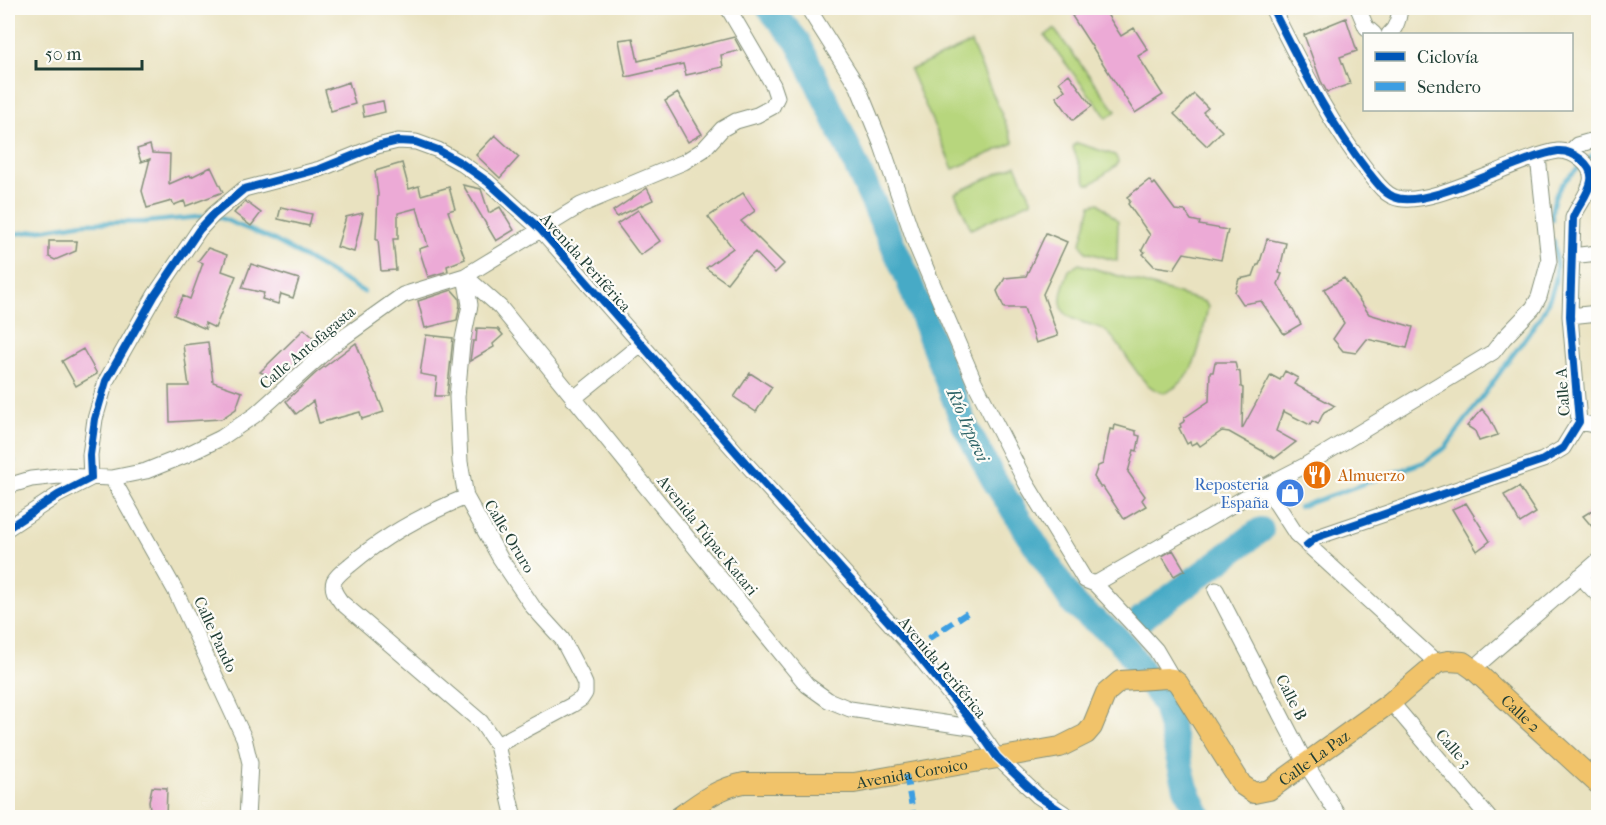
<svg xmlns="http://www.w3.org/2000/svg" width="1606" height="825" font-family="'IM FELL French Canon',serif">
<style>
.green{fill:#b7d67d;stroke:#6b8a58;stroke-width:1.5}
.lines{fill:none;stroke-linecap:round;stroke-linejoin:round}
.stream{stroke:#47aac6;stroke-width:4.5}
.river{stroke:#47aac6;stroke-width:26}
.building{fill:#ecaad6}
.minor-casing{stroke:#84907a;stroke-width:17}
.major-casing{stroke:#84907a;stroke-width:22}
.minor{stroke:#fff;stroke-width:15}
.major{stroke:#f1c36a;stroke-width:20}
.quiet{stroke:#3c9ee2;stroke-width:6;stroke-dasharray:12 6;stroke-linecap:butt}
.cycleway-casing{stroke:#fdfcf7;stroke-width:11}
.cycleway{stroke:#0057b8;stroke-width:8}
.labels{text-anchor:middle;stroke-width:4.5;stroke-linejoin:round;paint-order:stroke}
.street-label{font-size:16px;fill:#1f3d34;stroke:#fdfcf7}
.food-label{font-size:16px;fill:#c56008;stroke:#fdfcf7;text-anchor:start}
.shop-label{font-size:16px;fill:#366cbe;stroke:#fdfcf7;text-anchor:end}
.water-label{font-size:18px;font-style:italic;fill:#2d6367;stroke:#fdfcf7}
</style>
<rect width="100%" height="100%" fill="#fdfcf7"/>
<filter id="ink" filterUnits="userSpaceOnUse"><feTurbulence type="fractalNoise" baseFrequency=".0167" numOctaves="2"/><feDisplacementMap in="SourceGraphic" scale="12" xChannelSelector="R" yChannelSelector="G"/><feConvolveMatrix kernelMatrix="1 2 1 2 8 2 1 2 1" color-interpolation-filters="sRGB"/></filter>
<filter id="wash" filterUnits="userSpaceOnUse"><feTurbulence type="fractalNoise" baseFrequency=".008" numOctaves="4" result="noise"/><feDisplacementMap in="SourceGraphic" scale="24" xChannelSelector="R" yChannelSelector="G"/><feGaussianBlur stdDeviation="1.35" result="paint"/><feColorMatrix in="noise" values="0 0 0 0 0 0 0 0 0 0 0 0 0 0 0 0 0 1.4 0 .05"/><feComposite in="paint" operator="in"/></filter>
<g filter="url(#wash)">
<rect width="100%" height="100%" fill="#e9e2c0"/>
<!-- green -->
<path class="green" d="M1054 29 1116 111 1107 118 1045 36Z
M971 43 1014 143 953 169 910 70Z
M1077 143 1115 155 1118 161 1117 165 1091 184H1087L1073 148 1074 145Z
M1016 165 1032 201 971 229 955 193Z
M1099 203 1118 221 1117 261 1086 252 1081 243 1091 205Z
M1079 264 1205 302 1208 307C1201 338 1198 381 1164 393 1138 389 1125 344 1104 330 1093 323 1070 323 1063 310 1057 298 1065 282 1069 270Z"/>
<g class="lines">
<!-- stream -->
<path class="stream" d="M216 216 274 240 364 292
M1552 220C1549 189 1571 174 1592 156L1598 153
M8 234 22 233 84 223 145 222 208 216
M8 460 14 461
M1299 507 1424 462 1446 447 1541 316C1557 286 1559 274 1554 241"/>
<!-- river -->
<path class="river" d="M769 8 798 42 830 109 905 271 964 424 994 480 1074 605 1115 636 1128 650 1165 705 1186 788 1200 818
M1141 619 1261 530"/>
</g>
<g id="blocks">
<!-- building -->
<path class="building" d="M1086 8H1103L1121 36 1134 28 1148 50 1138 56 1163 95 1135 113 1072 16Z
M1346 18 1357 51 1340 57 1350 84 1327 92 1321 81 1304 35Z
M734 37 741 50 721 55 723 67 686 75 683 64 626 77 619 40 633 38 638 61Z
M1069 74 1092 106 1073 120 1056 97 1065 90 1059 82Z
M349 82 355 104 331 111 325 90Z
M678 93 702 134 688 142 665 101Z
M1194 94 1208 108 1203 112 1222 131 1207 146 1174 114Z
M383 101 385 112 364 117 362 105Z
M495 135 519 157 500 178 476 155Z
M150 145 152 153 170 154 169 184 190 175 191 177 211 167 223 192 186 206 184 201 174 205 172 201 147 208 142 191 150 159 141 162 137 149Z
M402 163 409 189 419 186 421 195 449 187 455 209 448 211 465 259 447 266 448 271 428 277 419 249 428 246 417 208 398 213V239H393L396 270 381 271 378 240H376L378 194 375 171Z
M1149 180 1153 185 1155 183 1175 210 1185 211 1191 220 1200 222 1199 225 1228 230 1221 260 1184 253 1174 269 1154 266 1143 254 1145 252 1142 250 1150 235 1128 204 1130 201 1127 197Z
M463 185 481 189 489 213 500 207 514 230 496 241Z
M647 188 653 200 617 217 613 211Z
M743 193 755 211 741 221 784 264 775 273 755 252 741 265 727 283 706 268 733 248 708 217Z
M245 201 261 213 251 226 234 213Z
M281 207 312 214 309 226 278 219Z
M638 210 660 241 640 255 617 224Z
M363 213 354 252 337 247 346 217Z
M1046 233 1067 242 1043 294 1058 336 1036 343 1024 308H1004L997 291 1005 278 1026 276Z
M1267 239 1286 243 1279 273 1282 274 1278 284 1301 324 1284 334 1261 301 1243 304 1235 292 1239 279 1253 276 1257 265H1259Z
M49 241H77L76 251 55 260 49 257Z
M208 248 227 255 222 271 236 276 215 328 205 323 206 329 174 315 183 296 190 299 203 263 198 261Z
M251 264 299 279 293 298 281 294 278 304 262 299 264 293 242 288Z
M1344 278 1369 314 1413 327 1407 348 1367 339 1356 353 1343 351 1333 339 1344 323 1324 289Z
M452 290 459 298 460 305 457 320 425 328 418 301Z
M477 328 498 329 503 335 493 344 494 347 470 361 473 341H476Z
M304 329 316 340 294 361 296 364 273 378 260 372Z
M426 335 453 338 447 396H435L437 377 420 374Z
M208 342 213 382 242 392 236 409 221 419 170 422 169 386H189L183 345Z
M356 343 384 412 362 419 360 412 319 423 313 401 296 414 286 401 316 373Z
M83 349 97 374 76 386 62 361Z
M1215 362H1235L1237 371 1240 372 1241 387 1243 388 1242 429 1271 375 1280 380 1285 371 1298 378 1294 384 1335 406 1324 412 1318 424 1312 421 1310 425 1283 411 1276 431 1296 442 1275 458 1229 432 1222 431 1200 446 1197 442 1191 445 1190 442 1187 444 1179 428 1181 427 1180 424 1185 421 1184 418 1209 401 1210 372H1213Z
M750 373 772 387 756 412 734 397Z
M1482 409 1489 417 1498 435 1479 441 1475 431 1467 426Z
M1115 425 1136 431V435L1140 436 1137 451 1134 450 1128 472 1145 496 1142 500 1146 506 1124 519 1103 487H1100L1094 477 1098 466 1103 464 1110 429 1114 430Z
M1519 487 1536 513 1520 523 1504 495Z
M1466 503 1490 541 1477 551 1452 509Z
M1599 506V535L1583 516Z
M1173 550 1185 570 1174 576 1162 556Z
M152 787 167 788 166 818H151L149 801Z"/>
</g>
</g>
<g filter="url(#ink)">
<use href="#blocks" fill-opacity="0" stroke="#84907a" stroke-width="1.5"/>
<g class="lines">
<!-- minor casing -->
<g class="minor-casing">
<path id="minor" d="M808 8 858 87 882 146 916 245 974 381 1026 483 1085 580 1095 584 1138 630 1156 650 1173 679
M1272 8C1301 65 1328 121 1368 172 1375 180 1383 193 1394 197 1427 211 1519 156 1558 151 1573 150 1594 165 1591 181 1589 194 1578 205 1573 218L1570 316 1579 422 1563 448 1543 460 1317 537 1307 545
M1358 8 1366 27 1374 34
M1389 34C1397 28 1399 18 1400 8
M1570 152 1577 145 1598 139
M1571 256 1598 253
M465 276 500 307 807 685 828 700 850 709 977 728
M465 276 470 305 462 344 457 397 460 462 466 497 500 558 533 607 562 639 581 675 585 684V693L581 699 572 705 497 745
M1570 316 1598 313
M573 399 641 344
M1579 422 1598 426
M112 478 175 590 244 738 250 763 247 818
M8 486 31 479 59 476 112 478 146 471 186 455 221 438 255 415 333 345 403 295 465 276 581 205 684 162 703 150 722 129 736 121 757 115 772 107 777 97 773 85 728 8
M1265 486 1296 534 1437 663
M466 497C424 514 385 535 350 565 345 569 337 575 334 581 331 590 337 596 341 602L481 722 497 745 514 818
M8 528 58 495 91 478 90 455 95 419 106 381 155 295 199 230 213 215 244 189 320 169 377 146 398 141 416 142 438 150 461 163 488 182 541 230 750 468 913 649 977 728 997 757 1038 796 1071 818
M1580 576 1598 595
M1095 584 1265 486 1304 466 1493 352 1504 338 1533 308 1539 297 1549 261 1538 157
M1216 590 1306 764 1340 818
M1473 669 1598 561
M1391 702 1489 818"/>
</g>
<!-- major casing -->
<g class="major-casing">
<g id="major">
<path id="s1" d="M678 818C700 802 718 788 744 783H854L1060 747 1086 734 1092 727 1106 693 1120 681 1167 678 1173 679 1178 683 1242 785 1254 793 1269 790 1391 702 1437 663 1448 661 1463 662 1473 669 1598 784"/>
</g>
</g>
<!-- minor -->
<use href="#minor" class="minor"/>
<!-- major -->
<use href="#major" class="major"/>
<!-- quiet -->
<path class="quiet" d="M913 649 967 613
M906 775 914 818"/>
<!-- cycleway casing -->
<g class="cycleway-casing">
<path id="cycleway" d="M1272 8C1301 65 1328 121 1368 172 1375 180 1383 193 1394 197 1427 211 1519 156 1558 151 1573 150 1594 165 1591 181 1589 194 1578 205 1573 218L1570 316 1579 422 1563 448 1543 460 1317 537 1307 545
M8 528 58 495 91 478 90 455 95 419 106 381 155 295 199 230 213 215 244 189 320 169 377 146 398 141 416 142 438 150 461 163 488 182 541 230 750 468 913 649 977 728 997 757 1038 796 1071 818"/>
</g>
<!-- cycleway -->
<use href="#cycleway" class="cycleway"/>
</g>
</g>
<!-- icons -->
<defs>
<g id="restaurant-disc" transform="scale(1.5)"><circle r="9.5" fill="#e8710a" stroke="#fdfcf7"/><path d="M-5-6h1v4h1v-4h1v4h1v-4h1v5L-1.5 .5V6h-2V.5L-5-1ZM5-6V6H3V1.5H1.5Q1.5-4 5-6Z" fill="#fff"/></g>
<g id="shop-disc" transform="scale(1.5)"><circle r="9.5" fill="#3f7fe0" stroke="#fdfcf7"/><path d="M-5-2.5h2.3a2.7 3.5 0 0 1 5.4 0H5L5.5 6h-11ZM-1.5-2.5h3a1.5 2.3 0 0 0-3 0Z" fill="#fff"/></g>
</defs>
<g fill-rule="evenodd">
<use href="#restaurant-disc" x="1317" y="475"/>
<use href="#shop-disc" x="1290" y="493"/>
</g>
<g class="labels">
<!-- street labels -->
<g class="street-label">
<text transform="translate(586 262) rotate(48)" y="6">Avenida Periférica</text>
<text transform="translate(307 347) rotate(-40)" y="6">Calle Antofagasta</text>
<text transform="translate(1562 392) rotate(-94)" y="6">Calle A</text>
<text transform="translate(708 535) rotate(51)" y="6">Avenida Túpac Katari</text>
<text transform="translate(510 536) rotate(59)" y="6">Calle Oruro</text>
<text transform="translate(216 634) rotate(65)" y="6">Calle Pando</text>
<text transform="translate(943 667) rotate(50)" y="6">Avenida Periférica</text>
<text transform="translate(1292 697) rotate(63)" y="6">Calle B</text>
<text dy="6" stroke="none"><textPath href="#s1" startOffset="1012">Calle 2</textPath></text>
<text transform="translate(1454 748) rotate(49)" y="6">Calle 3</text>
<text dy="6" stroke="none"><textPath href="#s1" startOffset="753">Calle La Paz</textPath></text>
<text dy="6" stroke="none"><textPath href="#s1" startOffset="244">Avenida Coroico</textPath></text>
</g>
<!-- food labels -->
<g class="food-label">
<text x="1338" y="481">Almuerzo</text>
</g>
<!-- shop labels -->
<g class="shop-label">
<text x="1269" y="490">Reposteria<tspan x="1269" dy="18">España</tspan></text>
</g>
<!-- water labels -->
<g class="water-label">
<text transform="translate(968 425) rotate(66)" y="6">Río Irpavi</text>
</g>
</g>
<!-- margin -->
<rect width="1606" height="825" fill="none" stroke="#fdfcf7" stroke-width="30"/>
<!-- legend -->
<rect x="1363" y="33" width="210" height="78" fill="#fdfcf7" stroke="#a4b0a9" stroke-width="1.5"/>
<rect x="1375" y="52" width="30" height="9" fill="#0057b8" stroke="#a4b0a9" stroke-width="1.5"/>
<text x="1417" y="63" font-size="18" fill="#1f3d34">Ciclovía</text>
<rect x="1375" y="82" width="30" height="9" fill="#3c9ee2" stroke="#a4b0a9" stroke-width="1.5"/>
<text x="1417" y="93" font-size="18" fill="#1f3d34">Sendero</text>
<!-- scale -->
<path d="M36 60v9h106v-9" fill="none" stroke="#1f3d34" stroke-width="3"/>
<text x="45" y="60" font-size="18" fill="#1f3d34" stroke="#fdfcf7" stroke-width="4.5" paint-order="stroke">50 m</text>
</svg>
